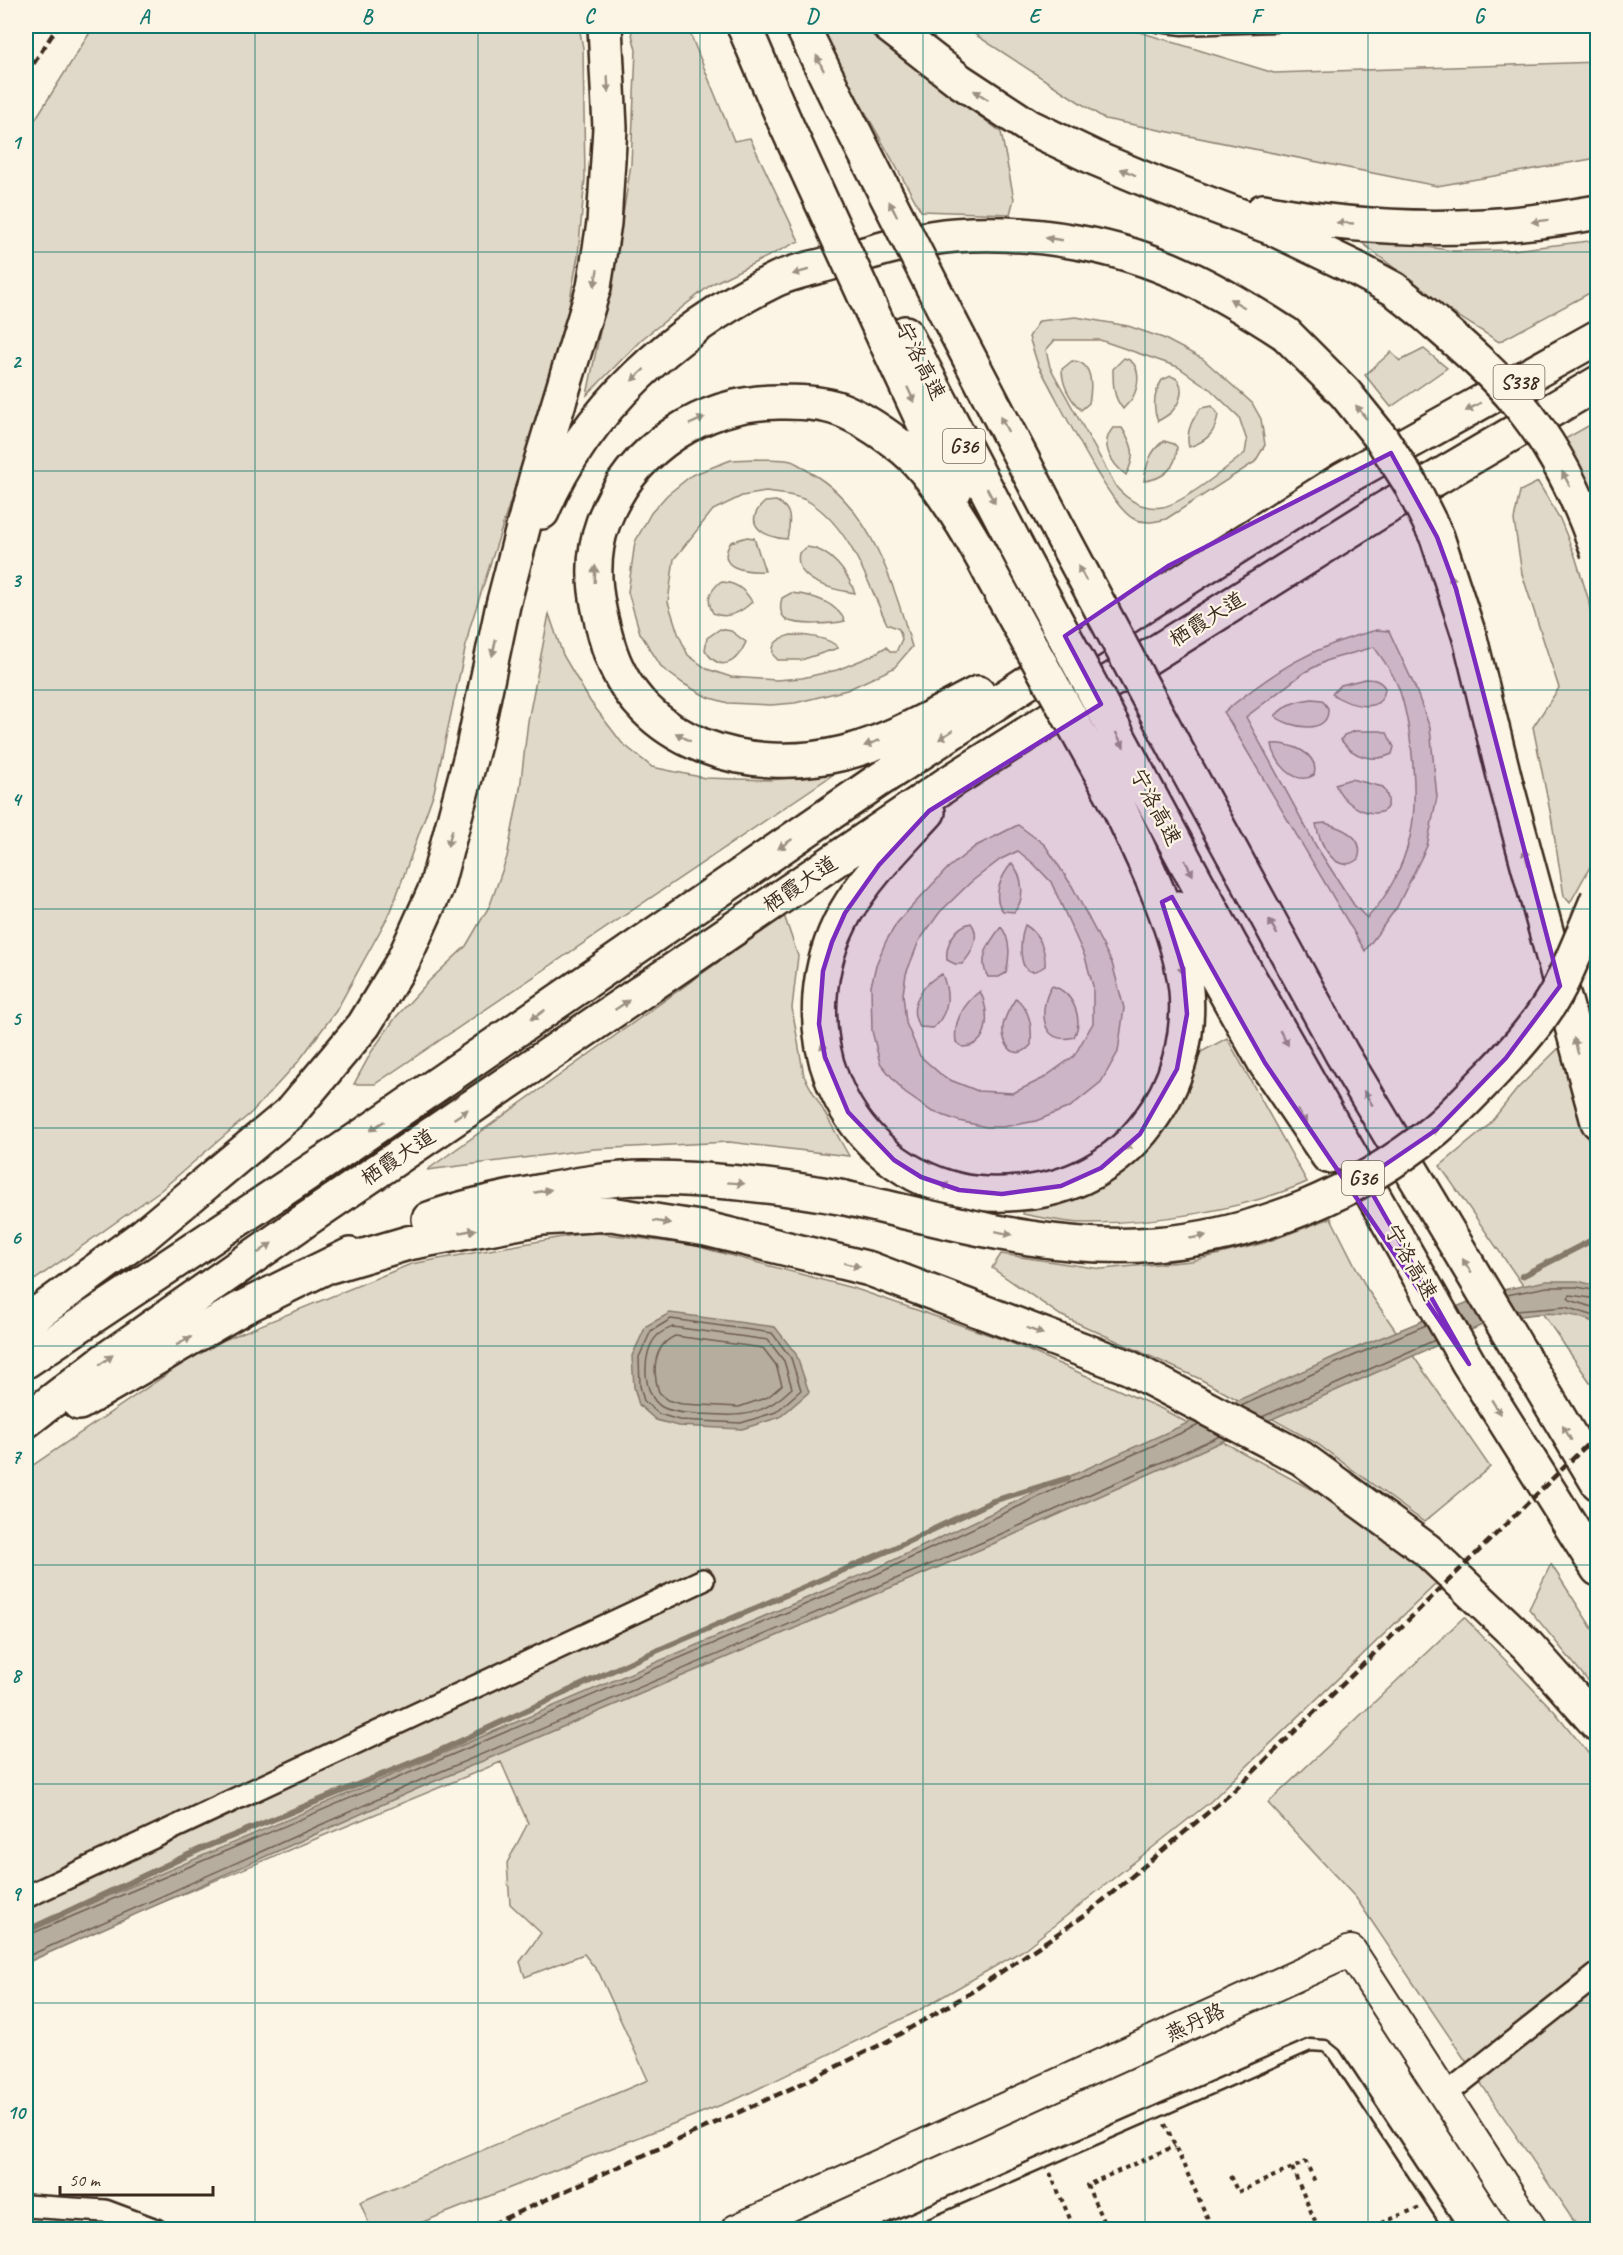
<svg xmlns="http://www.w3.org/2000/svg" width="1623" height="2255" font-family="Caveat,'LXGW WenKai TC',sans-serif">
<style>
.green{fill:#e0d8c8;stroke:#8e8173;stroke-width:1.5;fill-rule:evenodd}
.water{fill:#b7ad9e;stroke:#85796b;stroke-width:1.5}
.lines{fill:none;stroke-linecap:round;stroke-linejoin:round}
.shore{stroke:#6d5e51;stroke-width:1.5}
.stream{stroke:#85796b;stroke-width:6}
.lane-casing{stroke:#3b2a1e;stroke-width:15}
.street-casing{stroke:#3b2a1e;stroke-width:26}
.secondary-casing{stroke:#3b2a1e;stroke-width:34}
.highway-casing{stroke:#3b2a1e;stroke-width:38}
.path{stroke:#3b2a1e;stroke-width:4;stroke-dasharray:4.5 4.5;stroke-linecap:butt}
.lane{stroke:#fcf5e5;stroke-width:10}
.street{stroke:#fcf5e5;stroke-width:21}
.secondary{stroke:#fcf5e5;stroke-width:30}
.highway{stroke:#fcf5e5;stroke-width:33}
.rail{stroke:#3b2a1e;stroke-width:4.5;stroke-dasharray:9 4.5;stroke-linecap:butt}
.highway-bridge-casing{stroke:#3b2a1e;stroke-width:38;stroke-linecap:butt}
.highway-bridge{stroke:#fcf5e5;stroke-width:33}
.oneway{fill:#9c9082}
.marked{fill:#7b2cbf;fill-opacity:0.2;stroke:#7b2cbf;stroke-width:4.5;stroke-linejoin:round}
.grid{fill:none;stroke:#0f766e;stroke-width:1.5;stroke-opacity:0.55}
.labels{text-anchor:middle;stroke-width:4.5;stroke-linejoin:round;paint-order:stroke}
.shield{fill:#fcf5e5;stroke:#75675a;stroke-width:1.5}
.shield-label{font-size:20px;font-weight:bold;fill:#3b2a1e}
.street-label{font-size:21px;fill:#3b2a1e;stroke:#fcf5e5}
.neatline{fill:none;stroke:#0f766e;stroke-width:2}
.grid-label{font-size:20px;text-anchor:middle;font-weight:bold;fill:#0f766e}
</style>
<rect width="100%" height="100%" fill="#fcf5e5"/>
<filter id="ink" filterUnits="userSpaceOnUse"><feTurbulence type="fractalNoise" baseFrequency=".0167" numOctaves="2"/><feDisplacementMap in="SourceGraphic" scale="12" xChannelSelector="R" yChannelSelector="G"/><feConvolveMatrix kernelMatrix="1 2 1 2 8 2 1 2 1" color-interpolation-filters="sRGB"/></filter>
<g filter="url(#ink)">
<!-- green -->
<path class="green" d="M94 26H579L583 48 585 178 578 256 563 338 470 627 434 792 391 911 336 1011 298 1062 252 1112 161 1190 26 1286V134Z
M630 26H687L734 141 750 138 799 241 712 284 642 339 587 395 620 234 631 164 636 50Z
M817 26H868L893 52 1001 132 1014 199 1010 214 921 211Z
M962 26H1120L1274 73 1597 62V158L1437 186 1105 119Z
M1352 235 1454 251 1512 250 1597 240V289L1499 342 1448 310Z
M1076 317 1128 326 1163 338 1203 359 1252 403 1261 419 1265 445 1255 462 1166 519C1155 522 1145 524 1134 519 1109 508 1055 393 1038 365L1029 337 1039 321ZM1055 340H1100L1178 367 1211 390 1239 417 1247 441 1245 453C1229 466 1180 505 1162 507 1143 510 1129 501 1117 488L1050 367 1046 350Z
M1424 349 1447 368 1391 407 1365 375 1391 352 1400 361Z
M1124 358C1141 362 1140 383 1133 397 1131 401 1126 405 1123 409 1113 397 1113 384 1113 369Z
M1072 361C1094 361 1092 388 1089 403L1081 410C1070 399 1062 385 1062 369Z
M1171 376C1186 381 1182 399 1174 409 1170 415 1163 418 1158 421 1152 407 1154 393 1162 380Z
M1212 406 1218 414C1216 433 1207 441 1189 447 1185 432 1192 419 1201 408Z
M1597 421V505L1565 439Z
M1113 428H1122C1134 446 1136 456 1126 475 1111 463 1099 444 1113 428Z
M1164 441 1174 444 1177 447C1177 468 1163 479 1144 481 1146 466 1150 450 1164 441Z
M755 459C766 460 780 458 791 461 798 463 805 469 811 473 870 506 895 586 912 647L894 668 847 690 795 703 771 705 728 703 707 697 684 684 662 668 640 633 628 592 635 542 651 513 667 495 692 475 731 460ZM766 492C780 494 799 495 811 503 851 529 868 583 887 624L899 629 902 639 896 652H891L886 647 869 657 837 670 802 678 776 680 731 677 707 669 688 655 678 633 668 602 674 559 713 510 742 496Z
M1538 482 1560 519 1575 556 1588 598 1597 646V835L1591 865 1570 903 1564 896 1551 816 1533 727 1559 688 1522 574 1514 520 1520 491Z
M776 501C794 509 790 523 787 539 763 538 741 523 765 502Z
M747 537 754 538 765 571C746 572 714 569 731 542Z
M807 547C830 549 848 573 855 593 833 590 793 581 799 553Z
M720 582C734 582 745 589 752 602 741 612 728 620 713 613 706 600 709 592 720 582Z
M791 593C812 595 835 601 845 621 833 624 799 626 787 620 779 615 780 605 782 598Z
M549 614 563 655 590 701 622 743 652 767 705 778 769 780 834 774 375 1084H354L372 1051 396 1017 430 980 466 946 490 905 507 857 520 789 528 721Z
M720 629 731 631 746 642C737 663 720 674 705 650L707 638Z
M1377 630 1389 631 1415 687 1430 728 1437 797 1427 846 1397 907 1365 951 1224 712C1273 672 1314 645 1377 630ZM1374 647C1384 661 1396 677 1401 695 1412 731 1419 801 1410 837 1403 866 1388 897 1367 918L1354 905 1316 846 1246 717 1305 672 1328 660Z
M791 635C804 635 831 637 838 648L801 660H778L773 655C771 642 780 638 791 635Z
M1365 679C1374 679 1380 680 1385 688 1383 717 1347 704 1332 694L1341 685Z
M1312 699 1322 700 1328 708C1330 736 1289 728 1275 716 1286 704 1296 701 1312 699Z
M1355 731H1381L1387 733 1394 747 1392 754C1373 763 1353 757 1341 740L1344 735Z
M1272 744C1289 742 1320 753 1314 775 1295 787 1274 762 1272 744Z
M1351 779 1383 787C1405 823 1351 821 1335 784Z
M1325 823C1342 828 1366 837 1358 859 1335 877 1319 842 1316 824Z
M1018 825 1045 845 1072 886 1112 963 1124 1008 1118 1052 1101 1082 1070 1107 1036 1121 1003 1127H986L959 1121 931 1111 905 1093 880 1063 872 1031 871 986 876 965 886 941 897 923 914 904 948 868 976 846ZM1018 851 1034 864 1051 882 1085 957 1093 986V1023L1074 1056 1042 1079 1013 1093 978 1091 945 1078 920 1056 906 1023 903 994 906 974 919 941 940 912 971 882 1001 859Z
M1012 863C1023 877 1026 899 1014 912L1003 911C991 897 1001 876 1012 863Z
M784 915 798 956 792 1008 804 1076 849 1156 729 1142 594 1149 427 1170Z
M971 923C981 936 972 954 962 964H955L947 960C945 945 955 926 971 923Z
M1025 925C1039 933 1046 950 1045 966 1016 987 1019 940 1025 925Z
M1001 927C1011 939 1010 958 1006 973L999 977H988C977 959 990 941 1001 927Z
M942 974C950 994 950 1012 933 1028L920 1027C905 1007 924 982 942 974Z
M1052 986C1073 992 1084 1018 1074 1037 1040 1047 1038 1007 1052 986Z
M980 991C990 1011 991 1046 963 1047L956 1042C953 1021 964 1004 980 991Z
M1016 998C1031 1011 1032 1027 1031 1045 1014 1064 1001 1043 1003 1026 1005 1015 1010 1007 1016 998Z
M1227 1038 1307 1182C1244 1210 1152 1224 1082 1223 1062 1222 1043 1218 1023 1214L1024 1203C1036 1202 1049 1203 1061 1201 1101 1194 1146 1158 1168 1123 1181 1101 1191 1076 1201 1052Z
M1561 1046 1597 1170V1392L1440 1166 1487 1127 1518 1088Z
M1331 1218 1367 1289 1490 1467 1424 1522 1316 1443 1200 1379 1060 1315 992 1268 1001 1254 1101 1269 1192 1261 1264 1243Z
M590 1232 692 1245 856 1289 1007 1341 1162 1409 1340 1505 1439 1581 1210 1802 1022 1951 916 2012 739 2098 405 2229H371L360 2202 648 2080 599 1973 584 1954 525 1977 520 1962 541 1933 510 1904 507 1863 528 1823 501 1762 26 1959V1470L207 1347 411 1264Z
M1551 1564 1597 1636V1692L1529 1609Z
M1464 1617 1555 1712 1597 1764V2229H1579L1356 1898 1268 1803Z"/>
<!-- water -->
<path class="water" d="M1546 1281H1578L1597 1286V1324C1566 1306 1523 1315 1489 1322L986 1547 426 1785 26 1963V1931L875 1569 1046 1487 1336 1356 1493 1292Z
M670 1313 775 1327 796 1354 809 1392 780 1417 742 1429 678 1426 656 1420 639 1405 634 1387 632 1356 646 1326Z"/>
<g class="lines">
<!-- shore -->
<path class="shore" d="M1507 1295 1547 1287H1577L1598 1291
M1598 1299 1570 1295 1568 1298 1570 1300 1598 1309
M1516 1311 1565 1307 1598 1317
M671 1319 772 1333 791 1358 801 1390 776 1412 741 1423 679 1420 659 1414 644 1401 640 1386 639 1357 651 1331Z
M673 1327 768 1340 784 1361 792 1388C760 1419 739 1416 698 1414 687 1413 672 1413 662 1407 642 1395 641 1352 657 1336 660 1332 668 1329 673 1327Z
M675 1336 763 1348 776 1365 782 1385 768 1397 739 1407 682 1404 667 1400 659 1392C652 1371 653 1346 675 1336Z
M1241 1406 1339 1362 1426 1325
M1262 1417 1435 1340
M26 1936 877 1574 1049 1492 1199 1425
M26 1957 423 1779 983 1542 1220 1436"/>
<!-- stream -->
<path class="stream" d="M1522 1276 1598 1237
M26 1931 203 1848 435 1753 633 1661 890 1550 993 1501 1068 1478"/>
<!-- lane casing -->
<g class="lane-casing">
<path id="lane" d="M1157 26 1182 29 1275 26
M887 2230 1310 2045 1325 2046 1335 2054 1451 2230"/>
</g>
<!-- street casing -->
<g class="street-casing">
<path id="street" d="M26 1897 703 1580
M1445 2095 1598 1974
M26 2206 105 2211 156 2230"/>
</g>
<!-- secondary casing -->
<g class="secondary-casing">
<path id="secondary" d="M736 2230 1351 1951 1532 2230"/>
</g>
<!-- highway casing -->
<g class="highway-casing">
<path id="highway" d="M744 26 784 120
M802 26 838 100
M889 26 960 81 1030 127 1097 159 1159 185 1270 227 1353 267 1394 289 1425 314
M1263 211C1373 232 1487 233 1598 212
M948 317 1060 532
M905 333 1023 559
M886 342 955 490
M542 512C586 408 675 329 775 280 793 271 816 268 835 262 874 252 914 238 955 235 995 232 1037 235 1076 242 1158 256 1217 289 1286 334
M1470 638 1505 780 1598 1122
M978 693C935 715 891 741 844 753 750 776 638 746 608 645 596 604 588 564 603 523 631 447 706 400 785 402 803 402 822 403 839 409 860 417 882 432 899 445 933 470 974 540 993 578
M1179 755 1342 1054 1598 1483
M1141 779 1229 942 1469 1364 1598 1569
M928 812C899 844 867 875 845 913 785 1020 834 1159 957 1190 977 1195 1000 1195 1020 1193 1071 1190 1118 1164 1148 1123 1177 1085 1190 1038 1186 990 1179 928 1140 851 1113 795
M1178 908 1265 1063 1328 1156
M429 1219C458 1208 492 1201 522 1195 560 1188 606 1178 644 1178 711 1178 779 1186 845 1198
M330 1266 408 1243 472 1231 542 1218 611 1214 706 1229 870 1269 1128 1367 1301 1458 1427 1550 1527 1645 1598 1725
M26 1322 144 1235 290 1113 364 1025 403 961 436 888 473 748 503 605 536 478 594 287 604 223 610 128 605 26
M26 1361 326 1161 876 782 1145 605 1343 479 1598 337
M79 1403 242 1308 350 1255
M26 1421 105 1360 307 1219 950 782 1379 512 1598 383"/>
</g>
<!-- path -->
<path class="path" d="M1165 2124 1213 2230
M1292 2168 1319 2230
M1050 2173 1075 2230
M1230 2176 1238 2192 1306 2162 1316 2184
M1107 2230 1087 2185 1175 2146
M1365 2230 1420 2207"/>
<!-- lane -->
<use href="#lane" class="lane"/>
<!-- street -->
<use href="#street" class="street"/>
<!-- secondary -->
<use href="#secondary" class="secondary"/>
<!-- highway -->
<use href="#highway" class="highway"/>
<!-- rail -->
<path class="rail" d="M26 75 58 26
M479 2230 801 2084 886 2042 967 1995 1088 1913 1236 1789 1598 1434"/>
<!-- highway-bridge casing -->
<g class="highway-bridge-casing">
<path id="highway-bridge" d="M838 100 948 317
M784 120 886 342
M1425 314C1457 342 1491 370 1518 403 1554 446 1580 500 1598 552
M1286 334 1345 393 1382 439 1410 483 1437 537 1470 638
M1060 532 1179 755
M1023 559 1141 779
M993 578 1113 795
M845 1198C946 1220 1051 1253 1155 1244 1256 1236 1357 1194 1435 1130 1454 1114 1472 1094 1490 1076 1516 1049 1543 1019 1560 986 1574 957 1586 927 1598 898"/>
</g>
<!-- highway-bridge -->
<use href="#highway-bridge" class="highway-bridge"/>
</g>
<!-- one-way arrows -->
<defs><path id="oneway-solid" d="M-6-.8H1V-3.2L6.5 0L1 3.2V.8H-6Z" transform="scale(1.5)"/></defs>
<g class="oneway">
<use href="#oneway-solid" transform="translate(820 63) rotate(-116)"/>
<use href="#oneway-solid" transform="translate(608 84) rotate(87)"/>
<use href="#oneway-solid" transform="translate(981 95) rotate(-147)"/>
<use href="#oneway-solid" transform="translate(1128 172) rotate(-157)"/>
<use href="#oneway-solid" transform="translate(893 209) rotate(-117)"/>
<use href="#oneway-solid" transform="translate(1540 221) rotate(173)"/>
<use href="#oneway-solid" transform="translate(1345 223) rotate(-177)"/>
<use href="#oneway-solid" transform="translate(1054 239) rotate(-172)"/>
<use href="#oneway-solid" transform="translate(801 272) rotate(164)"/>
<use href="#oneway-solid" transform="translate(596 278) rotate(100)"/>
<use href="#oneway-solid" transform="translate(1237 303) rotate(-150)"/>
<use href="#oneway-solid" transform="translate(638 375) rotate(137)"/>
<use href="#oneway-solid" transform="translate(911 395) rotate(65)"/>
<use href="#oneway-solid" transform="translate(1473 407) rotate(151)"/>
<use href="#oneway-solid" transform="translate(1361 412) rotate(-128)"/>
<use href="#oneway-solid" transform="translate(697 421) rotate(-24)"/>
<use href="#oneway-solid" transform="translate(1004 424) rotate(-118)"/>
<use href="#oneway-solid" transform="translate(1566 479) rotate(-118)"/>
<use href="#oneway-solid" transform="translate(991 496) rotate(62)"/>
<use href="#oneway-solid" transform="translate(1082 573) rotate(-118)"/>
<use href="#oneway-solid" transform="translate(595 574) rotate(-88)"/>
<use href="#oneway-solid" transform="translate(1453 582) rotate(-109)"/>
<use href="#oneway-solid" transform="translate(494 648) rotate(102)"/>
<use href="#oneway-solid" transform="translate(946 735) rotate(147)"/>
<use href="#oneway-solid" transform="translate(683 737) rotate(-150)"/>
<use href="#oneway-solid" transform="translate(1120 740) rotate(62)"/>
<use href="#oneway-solid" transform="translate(872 743) rotate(159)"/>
<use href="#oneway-solid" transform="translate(450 838) rotate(106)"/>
<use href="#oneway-solid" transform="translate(785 844) rotate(146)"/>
<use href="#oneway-solid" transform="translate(1526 857) rotate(-105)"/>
<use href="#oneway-solid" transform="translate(1189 868) rotate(62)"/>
<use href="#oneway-solid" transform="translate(1273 927) rotate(-119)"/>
<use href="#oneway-solid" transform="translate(1181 966) rotate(76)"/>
<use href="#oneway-solid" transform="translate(622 1005) rotate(-34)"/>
<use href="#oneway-solid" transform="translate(538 1015) rotate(145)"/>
<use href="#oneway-solid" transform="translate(1284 1038) rotate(60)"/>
<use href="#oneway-solid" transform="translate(1576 1046) rotate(-106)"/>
<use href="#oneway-solid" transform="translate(824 1050) rotate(-102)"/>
<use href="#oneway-solid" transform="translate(1368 1098) rotate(-121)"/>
<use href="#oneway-solid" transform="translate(461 1114) rotate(-34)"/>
<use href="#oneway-solid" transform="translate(1302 1117) rotate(56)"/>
<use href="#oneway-solid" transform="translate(377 1126) rotate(146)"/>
<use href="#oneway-solid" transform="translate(1431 1133) rotate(-38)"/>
<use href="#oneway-solid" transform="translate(1130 1144) rotate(135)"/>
<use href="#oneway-solid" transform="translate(736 1183) rotate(4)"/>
<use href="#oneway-solid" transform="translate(949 1187) rotate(-161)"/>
<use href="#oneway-solid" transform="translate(543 1191) rotate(-11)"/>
<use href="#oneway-solid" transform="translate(662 1222) rotate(9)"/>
<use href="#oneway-solid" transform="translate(468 1231) rotate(-11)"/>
<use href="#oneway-solid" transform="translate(1004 1233) rotate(12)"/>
<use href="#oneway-solid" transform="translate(1198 1237) rotate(-10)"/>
<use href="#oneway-solid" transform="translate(265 1248) rotate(-35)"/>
<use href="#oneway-solid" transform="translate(852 1265) rotate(14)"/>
<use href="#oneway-solid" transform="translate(1467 1266) rotate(-121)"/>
<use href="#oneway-solid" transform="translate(1035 1331) rotate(21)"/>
<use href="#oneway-solid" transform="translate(184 1341) rotate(-29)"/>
<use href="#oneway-solid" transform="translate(106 1360) rotate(-36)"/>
<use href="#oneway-solid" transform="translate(1496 1407) rotate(58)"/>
<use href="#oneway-solid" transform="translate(1567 1433) rotate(-121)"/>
</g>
</g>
<!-- marked area -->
<path class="marked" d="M1391 453 1437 537 1456 589 1560 986 1506 1058 1436 1130 1364 1179 1469 1364 1265 1063 1172 897 1162 902 1183 969 1187 1014 1177 1069 1140 1134 1101 1168 1061 1186 1002 1194 959 1190 921 1177 894 1160 848 1112 825 1057 819 1024 823 971 832 942 845 913 879 865 929 811 1101 704 1065 636 1168 566Z"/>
<!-- grid -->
<path class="grid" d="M255 26V2230M478 26V2230M700 26V2230M923 26V2230M1145 26V2230M1368 26V2230M26 252H1598M26 471H1598M26 690H1598M26 909H1598M26 1128H1598M26 1346H1598M26 1565H1598M26 1784H1598M26 2003H1598"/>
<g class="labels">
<!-- shield labels -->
<g class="shield">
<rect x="1493.5" y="365" width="51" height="34" rx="4.5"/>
<rect x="943" y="429" width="42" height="34" rx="4.5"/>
<rect x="1342" y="1161" width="42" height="34" rx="4.5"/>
</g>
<g class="shield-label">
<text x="1519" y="389">S338</text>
<text x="964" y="453">G36</text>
<text x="1363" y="1185">G36</text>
</g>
<!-- street labels -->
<g class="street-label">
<text transform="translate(921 361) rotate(63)" y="7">宁洛高速</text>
<text transform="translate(1207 619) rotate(-32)" y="7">栖霞大道</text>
<text transform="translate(1156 807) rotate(62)" y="7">宁洛高速</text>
<text transform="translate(800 884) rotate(-34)" y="7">栖霞大道</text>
<text transform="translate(398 1157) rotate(-34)" y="7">栖霞大道</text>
<text transform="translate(1411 1262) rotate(60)" y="7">宁洛高速</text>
<text transform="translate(1195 2022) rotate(-25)" y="7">燕丹路</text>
</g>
</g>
<!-- margin -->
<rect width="1623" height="2255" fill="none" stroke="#fcf5e5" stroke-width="66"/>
<!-- scale -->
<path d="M60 2186v9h153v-9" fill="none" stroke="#3b2a1e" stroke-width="3"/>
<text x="69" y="2186" font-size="18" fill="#3b2a1e" stroke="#fcf5e5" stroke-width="4.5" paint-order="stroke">50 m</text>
<rect x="33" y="33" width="1557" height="2189" class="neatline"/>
<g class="grid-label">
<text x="144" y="23">A</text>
<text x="367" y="23">B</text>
<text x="589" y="23">C</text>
<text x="812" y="23">D</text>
<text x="1034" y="23">E</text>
<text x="1256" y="23">F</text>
<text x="1479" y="23">G</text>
<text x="16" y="149">1</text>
<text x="16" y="368">2</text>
<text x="16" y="587">3</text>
<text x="16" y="806">4</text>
<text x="16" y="1025">5</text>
<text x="16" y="1244">6</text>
<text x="16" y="1463">7</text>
<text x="16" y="1682">8</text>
<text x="16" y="1900">9</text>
<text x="16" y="2119">10</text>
</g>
</svg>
